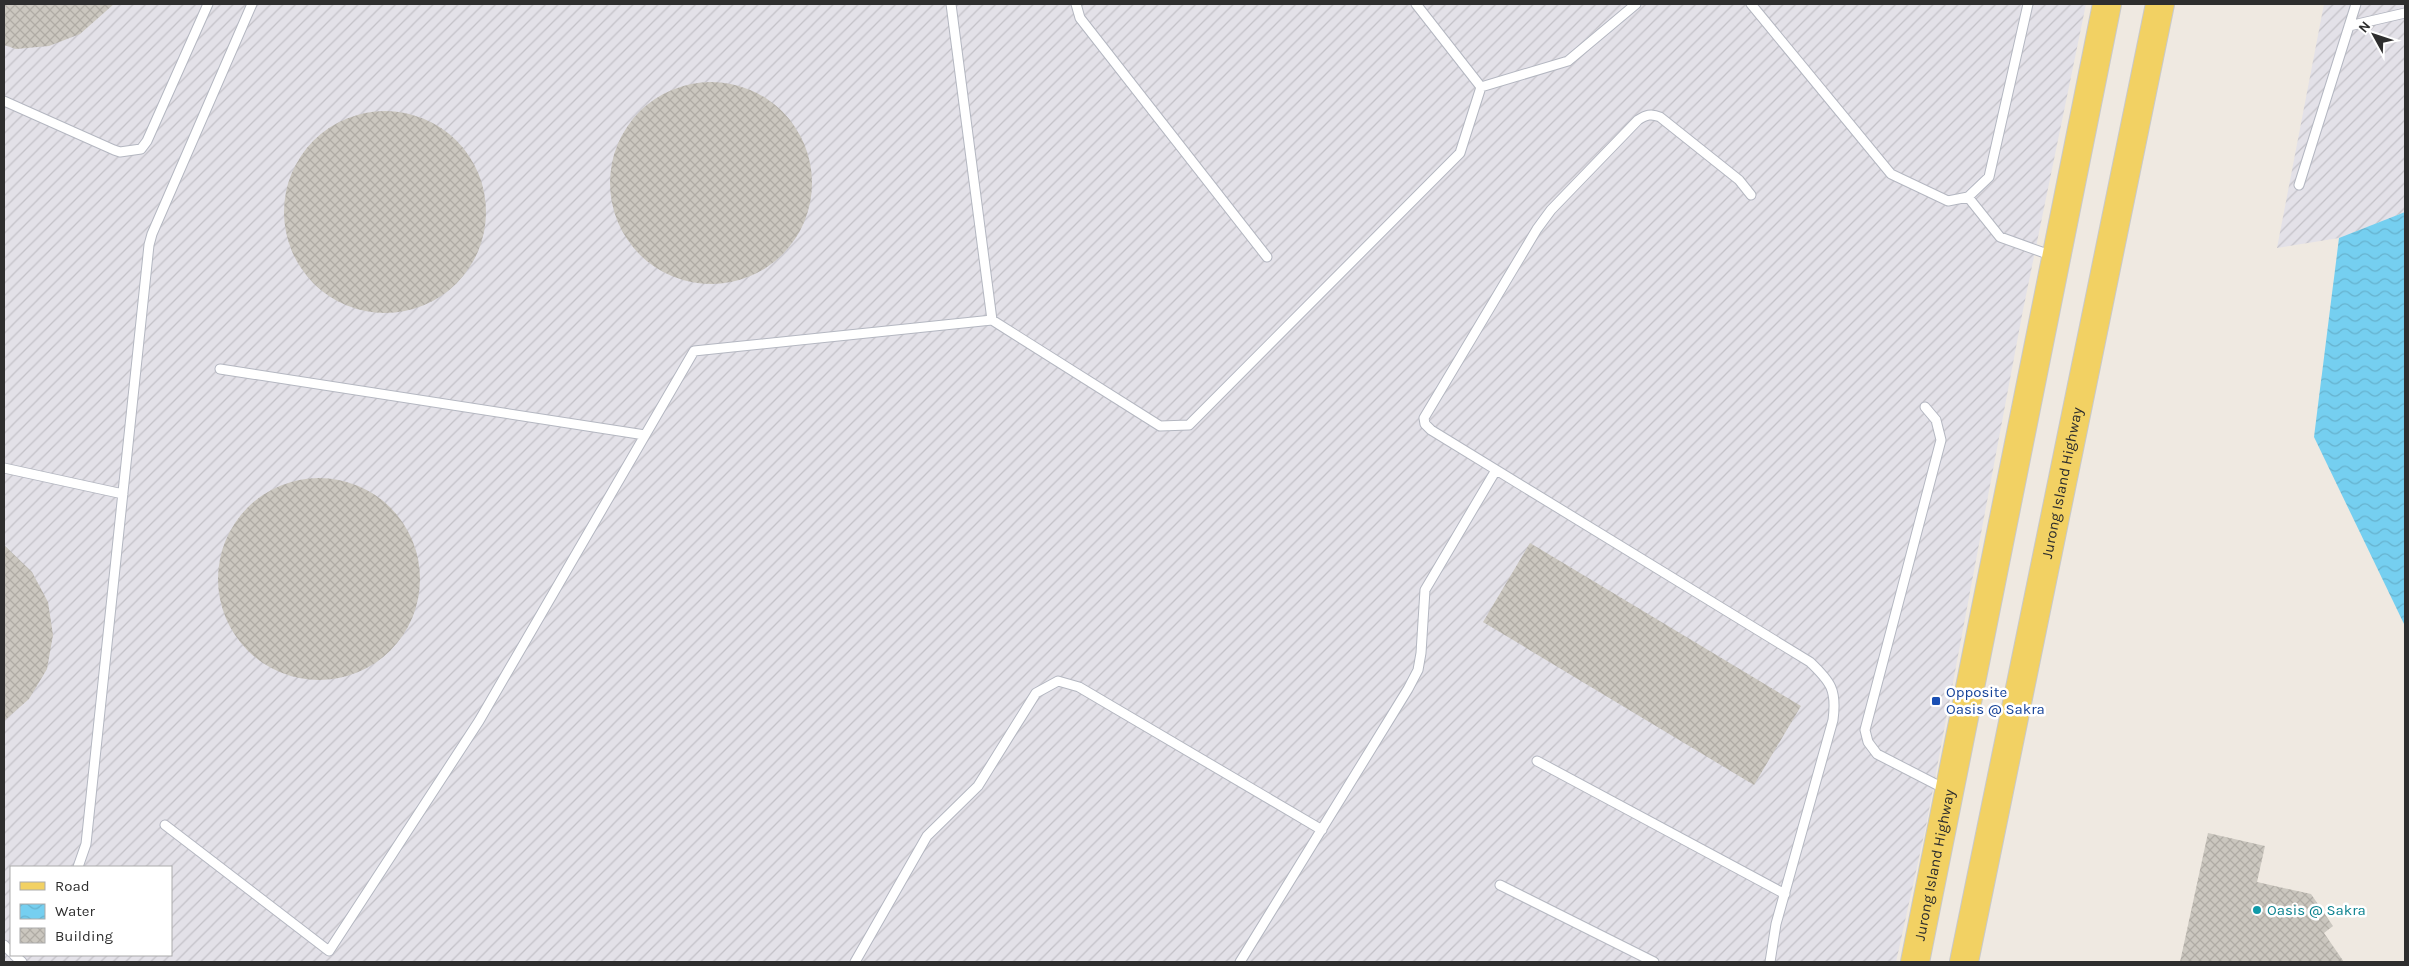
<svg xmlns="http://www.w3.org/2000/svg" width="2409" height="966" font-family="Karla,sans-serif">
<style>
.industrial{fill:url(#industrial-furrows);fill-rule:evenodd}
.water{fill:url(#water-waves)}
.building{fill:url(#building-cross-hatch)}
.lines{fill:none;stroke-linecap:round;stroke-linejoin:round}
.service-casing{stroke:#b4b7c1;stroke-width:11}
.primary-casing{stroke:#c9c9c9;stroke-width:30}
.service{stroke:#fff;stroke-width:9}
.primary{stroke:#f2d163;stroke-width:28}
.transit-dot{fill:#1a4fb4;stroke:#fff;stroke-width:2}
.culture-dot{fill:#0f9aa8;stroke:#fff;stroke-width:2}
.labels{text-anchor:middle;stroke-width:5;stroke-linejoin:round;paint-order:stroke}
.street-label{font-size:15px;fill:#2e2e2e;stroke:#fff}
.transit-label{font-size:15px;fill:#164399;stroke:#fff;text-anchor:start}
.culture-label{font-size:15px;fill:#0d838f;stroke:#fff;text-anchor:start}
</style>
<defs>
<pattern id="industrial-furrows" width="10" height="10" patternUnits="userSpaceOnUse" patternTransform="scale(1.25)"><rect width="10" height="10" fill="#e3e1e8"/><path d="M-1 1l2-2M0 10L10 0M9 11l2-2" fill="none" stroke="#c3c1c7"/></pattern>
<pattern id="water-waves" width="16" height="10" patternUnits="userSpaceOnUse" patternTransform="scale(1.25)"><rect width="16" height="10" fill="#75cff0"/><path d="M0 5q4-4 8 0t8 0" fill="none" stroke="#66b2ce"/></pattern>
<pattern id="building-cross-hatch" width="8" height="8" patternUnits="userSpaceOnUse" patternTransform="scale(1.25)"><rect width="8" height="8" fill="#cbc7bf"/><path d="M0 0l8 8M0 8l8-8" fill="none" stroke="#afaba4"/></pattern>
</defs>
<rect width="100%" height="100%" fill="#efe9e1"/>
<!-- industrial -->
<path class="industrial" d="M4 4H2086L2023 310 1926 826 1896 962H4ZM11 867H171V955H11Z
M2324 4H2405V212L2339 238 2277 248Z"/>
<!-- water -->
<path class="water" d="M2405 212V626L2314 437 2339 238Z"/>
<!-- building -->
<path class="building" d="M4 4H114L80 34 49 46 16 49 4 45Z
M610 183a101 101 0 1 1 202 0a101 101 0 1 1-202 0Z
M284 212a101 101 0 1 1 202 0a101 101 0 1 1-202 0Z
M218 579a101 101 0 1 1 202 0a101 101 0 1 1-202 0Z
M1530 543 1801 706 1754 785 1483 622Z
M4 545 32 572 48 602 53 635 47 669 29 699 4 721Z
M2208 833 2265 846 2257 882 2311 894 2333 926 2324 933 2344 962H2180Z"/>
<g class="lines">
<!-- service casing -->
<g class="service-casing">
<path id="service" d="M951 4 992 320
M1076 4 1080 18 1267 257
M1416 4 1481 87
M1751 4 1891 174 1948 201 1968 197 1989 177 2028 4
M2349 26 2405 13
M1481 87 1568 61 1636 4
M4 101 114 150 120 152 141 149 147 141 208 4
M2299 185 2356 4
M1751 195 1739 180 1660 117C1651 113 1646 115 1638 120L1551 210 1537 229 1424 418 1425 424 1431 430 1810 662C1831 682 1837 690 1833 720L1776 924 1770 962
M1968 197 2000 237 2053 256
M220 369 645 435
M1925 407 1936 420 1941 440 1865 730 1868 742 1877 754 1947 790
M4 468 123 494
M1537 761 1785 894
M165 825 329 951 479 721 694 351 992 320 1160 426 1189 425 1460 153 1481 87
M78 867 86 844 149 245 152 234 252 4
M1500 885 1654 962
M4 945 11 952
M14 955 22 962
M855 962 927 836 978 786 1036 693 1058 681 1079 687 1322 830
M1240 962 1408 689 1418 670 1421 653 1425 590 1496 470"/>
</g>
<!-- primary casing -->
<g class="primary-casing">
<g id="primary">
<path id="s1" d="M1915 962 2107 4"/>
<path id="s2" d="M1964 962 2160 4"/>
</g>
</g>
<!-- service -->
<use href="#service" class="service"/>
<!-- primary -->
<use href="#primary" class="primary"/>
</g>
<!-- markers -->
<rect class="transit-dot" x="1931" y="696" width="10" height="10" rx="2.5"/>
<circle class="culture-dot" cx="2257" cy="910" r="5"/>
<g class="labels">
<!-- street labels -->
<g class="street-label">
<text dy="5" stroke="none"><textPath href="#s2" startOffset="489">Jurong Island Highway</textPath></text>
<text dy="5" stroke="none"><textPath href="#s1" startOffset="99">Jurong Island Highway</textPath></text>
</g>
<!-- transit labels -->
<g class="transit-label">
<text x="1946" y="697">Opposite<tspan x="1946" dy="17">Oasis @ Sakra</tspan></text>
</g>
<!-- culture labels -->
<g class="culture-label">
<text x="2267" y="915">Oasis @ Sakra</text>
</g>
</g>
<!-- border -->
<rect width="2409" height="966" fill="none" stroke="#2e2e2e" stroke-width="10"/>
<!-- legend -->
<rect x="10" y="866" width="162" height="90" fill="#ffffff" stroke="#ababab"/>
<rect x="20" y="882" width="25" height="8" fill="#f2d163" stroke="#ababab"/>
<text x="55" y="891" font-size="15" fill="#2e2e2e">Road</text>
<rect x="20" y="904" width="25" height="15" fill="url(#water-waves)" stroke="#ababab"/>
<text x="55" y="916" font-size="15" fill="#2e2e2e">Water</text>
<rect x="20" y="928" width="25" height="15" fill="url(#building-cross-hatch)" stroke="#ababab"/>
<text x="55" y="941" font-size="15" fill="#2e2e2e">Building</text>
<!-- north arrow -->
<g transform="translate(2374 35) rotate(310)" stroke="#ffffff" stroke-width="4" paint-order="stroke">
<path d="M0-4L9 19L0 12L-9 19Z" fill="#2e2e2e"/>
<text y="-8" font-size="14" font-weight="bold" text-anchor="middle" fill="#2e2e2e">N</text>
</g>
</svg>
